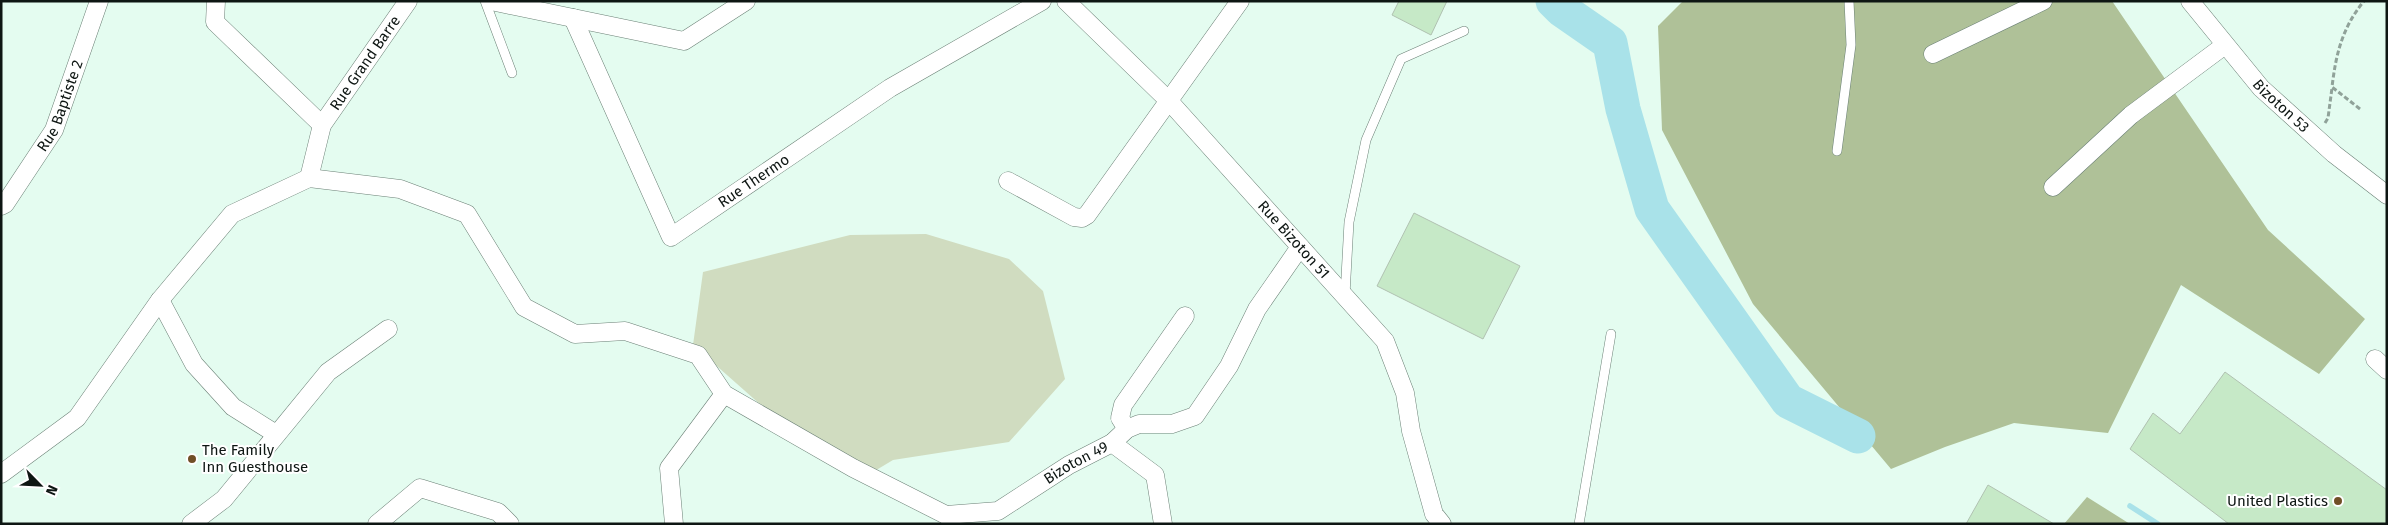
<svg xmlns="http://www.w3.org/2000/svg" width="2388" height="525" font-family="'Fira Sans',sans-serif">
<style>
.green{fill:#d0dcc0}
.forest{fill:#afc198}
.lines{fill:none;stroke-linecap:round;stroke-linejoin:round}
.stream{stroke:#a9e2e9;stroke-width:5.5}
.river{stroke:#a9e2e9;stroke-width:35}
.building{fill:#c6e9c7;stroke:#b0c1b1}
.service-casing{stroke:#6b8076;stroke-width:10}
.minor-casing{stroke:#6b8076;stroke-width:19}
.path{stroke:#90a299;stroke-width:3;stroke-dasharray:5 2.5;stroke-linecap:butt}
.service{stroke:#fff;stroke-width:9}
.minor{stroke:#fff;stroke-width:18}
.poi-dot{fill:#714f27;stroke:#fff;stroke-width:2}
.labels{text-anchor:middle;stroke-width:4;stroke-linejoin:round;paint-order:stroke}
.street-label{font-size:15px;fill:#0e1613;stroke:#fff}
.poi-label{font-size:15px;fill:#0e1613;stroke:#fff;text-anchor:start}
</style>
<rect width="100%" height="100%" fill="#e4fcf0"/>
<!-- green -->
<path class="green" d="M926 234 1009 259 1043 291 1065 379 1009 442 893 460 858 481 806 445 693 345 703 272 850 235Z"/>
<!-- forest -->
<path class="forest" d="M1683 1H2112L2268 230 2365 319 2319 374 2181 285 2108 433 2014 423 1945 447 1891 469 1753 304 1662 130 1658 26Z
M2087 497 2130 524H2064Z"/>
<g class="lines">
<!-- stream -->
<path class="stream" d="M2130 506 2158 524"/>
<!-- river -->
<path class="river" d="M1553 1 1561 9 1610 43 1623 109 1652 209 1788 401 1858 436"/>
</g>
<!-- building -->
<path class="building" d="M1399 1H1447L1431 35 1392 15Z
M1414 213 1520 266 1483 339 1377 286Z
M2225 372 2387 490V524H2229L2130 449 2153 413 2180 434Z
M1988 485 2054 524H1966Z"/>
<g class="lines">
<!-- service casing -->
<g class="service-casing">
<path id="service" d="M485 1 512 73
M1837 151 1851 45 1849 1
M1345 295 1349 222 1366 140 1401 59 1464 31
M1579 524 1611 334"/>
</g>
<!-- minor casing -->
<g class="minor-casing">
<g id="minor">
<path d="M216 1 215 22 322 125"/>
<path d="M491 1 684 41 746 1"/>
<path id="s1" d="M1066 1 1169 101 1385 341 1405 393 1411 431 1434 514 1442 524"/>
<path id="s2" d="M2190 1 2261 88 2334 154 2387 195"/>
<path id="s3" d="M573 18 671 237 890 88 1042 1"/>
<path d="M1933 54 2043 1"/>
<path id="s4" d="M309 178 322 125 408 1"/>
<path d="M1008 181 1074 217 1082 218 1087 215 1240 1"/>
<path d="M2053 187 2131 115 2225 45"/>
<path id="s5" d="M1 206 5 204 54 130 99 1"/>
<path d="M160 300 194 364 233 407 276 434"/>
<path d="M2375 359 2387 370"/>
<path d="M1127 429 1120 418 1123 405 1185 316"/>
<path d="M1112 443 1127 429 1139 424H1172L1195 416 1229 366 1257 309 1300 247"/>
<path d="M1 474 77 418 160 300 232 214 309 178 400 189 467 214 524 307 575 334 625 331 698 355 724 394 853 468 946 515"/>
<path id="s6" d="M946 515 998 511 1069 465 1112 443 1155 475 1163 524"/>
<path d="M191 524 224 499 328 372 388 329"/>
<path d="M377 524 420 488 498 512 510 524"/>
<path d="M674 524 669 468 724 394"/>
</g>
</g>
<!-- path -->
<path class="path" d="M2360 109 2332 87C2336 54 2342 28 2364 1
M2325 123 2328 118 2332 88"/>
<!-- service -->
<use href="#service" class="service"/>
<!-- minor -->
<use href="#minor" class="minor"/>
</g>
<!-- markers -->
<g class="poi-dot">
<circle cx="192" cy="459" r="5"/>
<circle cx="2338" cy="501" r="5"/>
</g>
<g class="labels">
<!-- street labels -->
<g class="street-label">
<text dy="5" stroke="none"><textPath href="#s4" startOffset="130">Rue Grand Barre</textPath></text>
<text dy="5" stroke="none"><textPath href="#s2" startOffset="139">Bizoton 53</textPath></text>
<text dy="5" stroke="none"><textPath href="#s5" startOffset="118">Rue Baptiste 2</textPath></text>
<text dy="5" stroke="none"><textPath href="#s3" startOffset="340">Rue Thermo</textPath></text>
<text dy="5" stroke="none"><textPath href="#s1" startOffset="330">Rue Bizoton 51</textPath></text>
<text dy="5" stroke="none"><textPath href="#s6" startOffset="144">Bizoton 49</textPath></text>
</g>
<!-- poi labels -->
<g class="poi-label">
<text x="202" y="455">The Family<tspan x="202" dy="17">Inn Guesthouse</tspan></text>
<text x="2328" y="506" text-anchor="end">United Plastics</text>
</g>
</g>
<!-- border -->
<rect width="2388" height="525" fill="none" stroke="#0e1613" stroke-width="5"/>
<!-- north arrow -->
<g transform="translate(40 485) rotate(114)" stroke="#ffffff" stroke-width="4" paint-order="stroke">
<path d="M0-4L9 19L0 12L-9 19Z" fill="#0e1613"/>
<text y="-8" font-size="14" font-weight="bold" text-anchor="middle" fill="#0e1613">N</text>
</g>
</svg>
